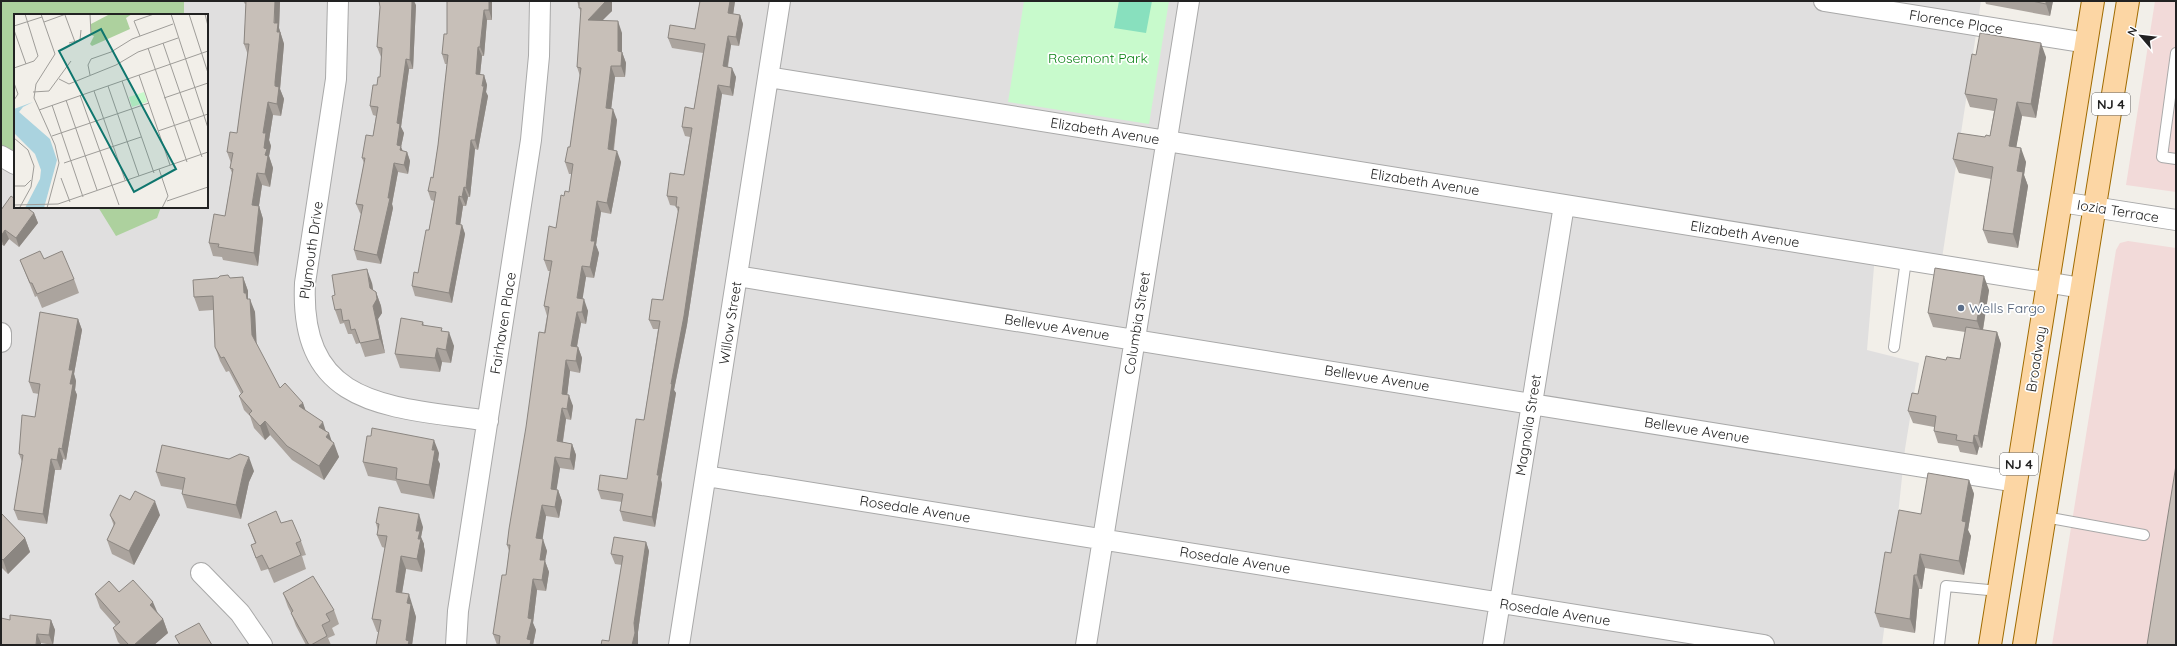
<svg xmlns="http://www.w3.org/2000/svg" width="2177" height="646" font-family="Quicksand,sans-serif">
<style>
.residential{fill:#e0dfdf;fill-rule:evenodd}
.commercial{fill:#f2dad9}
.forest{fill:#add19e}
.park{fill:#c8facc}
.pitch{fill:#88e0be}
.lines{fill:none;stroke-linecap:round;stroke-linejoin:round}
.lane-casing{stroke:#a9a9a9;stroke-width:12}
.street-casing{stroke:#a9a9a9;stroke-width:22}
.primary-casing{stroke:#a06b00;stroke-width:24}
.lane{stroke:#fff;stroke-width:10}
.street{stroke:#fff;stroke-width:20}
.primary{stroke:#fcd6a4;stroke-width:22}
.wall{fill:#aba49e}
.shaded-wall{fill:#8b8681}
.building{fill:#c7bfb8;stroke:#8b8681}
.service-dot{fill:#5c6f8a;stroke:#fff;stroke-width:1.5}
.labels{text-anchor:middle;stroke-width:3.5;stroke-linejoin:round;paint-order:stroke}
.shield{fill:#fff;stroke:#646464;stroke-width:1}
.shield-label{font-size:13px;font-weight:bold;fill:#222}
.street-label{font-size:14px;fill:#222;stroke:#fff}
.park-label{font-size:14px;fill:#0c8416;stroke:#fff}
.service-label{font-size:14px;fill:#4e5e75;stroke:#fff;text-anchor:start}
.inset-road{fill:none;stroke:#9f9d99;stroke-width:1}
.view{fill:#0f766e;fill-opacity:0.15;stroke:#0f766e;stroke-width:2}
.inset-edge{fill:none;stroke:#222;stroke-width:2}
</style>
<rect width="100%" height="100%" fill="#f2efe9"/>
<!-- residential -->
<path class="residential" d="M1 1H1981L1941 265 1875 255 1867 350 1919 363 1905 449 1893 562 1882 645H1ZM15 15H207V207H15Z"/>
<!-- commercial -->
<path class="commercial" d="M2155 1H2176V192L2126 185Z
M2128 241 2176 248V645H2052L2116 250 2120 243Z"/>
<!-- forest -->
<path class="forest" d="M1 1H184V15H15V164L1 156Z
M98 207H161L157 218 116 236Z"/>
<!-- park -->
<path class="park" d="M1024 1H1169L1149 124 1008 102Z"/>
<!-- pitch -->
<path class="pitch" d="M1119 1H1152L1146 33 1114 28Z"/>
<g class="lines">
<!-- lane casing -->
<g class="lane-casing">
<path id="lane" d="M2176 53 2162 157 2176 159
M1894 347 1906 260
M2045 517 2144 535
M1939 645 1946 586 1999 591"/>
</g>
<!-- street casing -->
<g class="street-casing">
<path id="street" d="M338 1 336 79 305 283C299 410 392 406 488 421
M1824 1 2087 43
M768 77 2082 288
M1 156 15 164
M2061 202 2176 220
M737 276 2016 482
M1 333V342
M706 476 1764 645
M201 573 240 613 262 645
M456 645 458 611 531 140 539 56 540 1
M679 645 780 1
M1086 645 1189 1
M1493 645 1564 205"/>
</g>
<!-- primary casing -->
<g class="primary-casing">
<path id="primary" d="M1990 645 2093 1
M2024 645 2128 1"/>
</g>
<!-- lane -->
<use href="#lane" class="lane"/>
<!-- street -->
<use href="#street" class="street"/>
<!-- primary -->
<use href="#primary" class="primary"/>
</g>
<!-- wall -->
<path class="wall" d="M243 1H284V2H280L279 28 284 44 280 89 284 99 281 116 273 115 269 140 271 146 269 156 273 168 270 187 262 185 259 206 263 219 258 266 223 260 222 257 213 256 209 243 225 216 232 173 230 168 231 163 227 152 237 133 248 55 244 44 246 4H245Z
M577 1H612V11L602 20 622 33V52L626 63 625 77H615L611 109 617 120 614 150 621 162 611 214 601 212 596 245 599 253 594 278 586 277 582 299 588 311 586 324 581 323 577 347H578L582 358 580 373 570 371 567 395 573 406 571 420 566 419 563 442 572 444 576 455 574 470 560 468 556 490H558L562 501 559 518 546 516 542 539 547 551 545 561 549 572 546 591 537 590 533 623 536 630 533 645H497L493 634 506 575 509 551 507 545 547 316 544 306 550 271H548L544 260 556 228 564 196 569 192 572 174H569L565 162 570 147 580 76 577 67 581 13Z
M700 1H735L733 14 740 15 743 24 739 46 731 45 728 67 736 77 733 96 722 94 687 325 674 390 676 393 661 480 662 484 655 527 623 521 620 511 622 502 601 499 598 490 627 479 644 420 658 329H653L649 320 663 300 678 212 676 206 670 205 667 196 684 175 690 137 685 136 682 127 694 109 703 53 672 48 668 38 695 29Z
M1985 1H2053L2050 16 1986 4Z
M492 2V20H487L484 56H482L480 75H484L487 85 486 92 488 96 478 150 475 149 470 197H468L466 206H463L460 225H462L465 234 452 303 415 296 412 286 418 273 429 230 434 201 431 200 428 191 433 178 438 145 447 64H445L442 54 447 34Z
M416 5 413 69H409L401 127 404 133 401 147 403 151 407 152 410 161 408 174 398 172 392 204 393 208 381 264 357 260 354 250 361 214 360 213 356 204 364 163 362 158 373 136 376 116 373 115 370 106 380 77 381 57 377 47Z
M1976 55 2046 57 2036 118 2022 116 2016 147 2026 162 2024 175 2028 186 2018 248 1988 243 1983 230 1991 179 1959 173 1953 159 1985 137 1990 136 1994 111 1970 107 1965 94Z
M1 210 34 213 38 223 19 247 9 239 4 246 1 244Z
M44 259 74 279 79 293 42 308 37 296 35 297 20 260Z
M243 277 248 291V299L255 312 256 344 280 388 303 403 305 410 326 431 332 442 339 457 324 480 292 460 270 435 265 440 254 428 250 416 244 410 239 396 241 394 229 371 226 372 220 361 215 347 213 310 199 311 194 297 230 278Z
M372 283 373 290 376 292 381 306 382 313 378 319 385 353 365 357 360 343 356 344 352 334H348L344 323 340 324 335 310Z
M1989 290 1983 330 1997 332 2001 344 1982 448 1979 447 1977 455 1960 452 1958 446 1938 443 1934 431V427L1913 423 1908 411 1918 394 1960 359 1965 332 1933 327 1928 313Z
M78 319 82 330 74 374 76 381 75 390 77 395 66 460 63 459 61 470H55L47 524 18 520 14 510 22 462 19 454 35 417 39 394 33 393 29 382Z
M423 322 424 325 443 331 454 346 451 363 442 362 440 372 400 368 395 354Z
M439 453 438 460 440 464 434 499 401 493 396 481 368 476 363 462Z
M254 471 249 482 241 519 187 508 182 494 183 490 161 486 156 472Z
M1969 480 1974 494 1968 530 1971 536 1964 575 1925 568 1922 589H1919L1915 633 1880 627 1875 613 1891 553 1921 514Z
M1 513 25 538 30 552 8 574 1 567Z
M110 515H160L134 565 112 554 107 540 114 526Z
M281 523 301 541 306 555 302 556 306 569 274 583 268 569 261 571 256 559 251 545 255 543 248 524Z
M376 523 423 527 421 537 424 544V547L425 551 422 572 406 569 402 593 413 607V608L416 617 412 645H376L379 632H377L372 619 385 548 382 547 377 535 378 531Z
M646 542 649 551 638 632V645H601L609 641 622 565 615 564 611 554Z
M119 592 158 613 163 619 168 633 154 645H121L118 642 113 628 116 626 100 608 95 594Z
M283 593 334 610 339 624 332 628 335 635 328 638 331 645H306L296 626 291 613 288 607Z
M10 620H51L55 630 53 645 41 643Z"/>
<!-- shaded-wall -->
<path class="shaded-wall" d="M275 1H279L280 2 279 28 284 44 280 89 284 99 281 116 277 104 275 82Z
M412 1H414L416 5 413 69 410 60Z
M489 1H492V20L489 10Z
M606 1H612V11L592 31 588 20Z
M730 1H735L732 23 728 13Z
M2046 1H2053L2050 16 2046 4Z
M484 10 487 20 484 56 480 47Z
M740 15 743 24 739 46 736 37Z
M618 21 622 33V52L626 63 625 77 621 66 618 51Z
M728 36 731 45 726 75 723 66Z
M2041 43 2046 57 2036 118 2031 104Z
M478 47 482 56 479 84 476 74Z
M406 59 409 69 401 127 404 133 401 147 404 155 403 160 397 145V123Z
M611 66 615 77 610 119 606 108Z
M732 68 736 77 733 96 730 87Z
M484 75 487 85 486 92 488 96 478 150 475 140Z
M718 85 722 94 687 325 674 390 676 393 661 480 662 484 655 527 652 517 657 475Z
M268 102 273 115 269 140 271 146 269 156 273 168 270 187 265 174V155L264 148 263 133Z
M2017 102 2022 116 2014 160 2009 146Z
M613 109 617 120 612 160 608 149Z
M471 140 475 149 470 197 466 188Z
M2021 148 2026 162 2024 175 2028 186 2018 248 2013 234 2017 171Z
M617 151 621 162 611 214 607 203Z
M407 152 410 161 408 174 404 165Z
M394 163 398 172 392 204 393 208 381 264 377 255Z
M257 173 262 185 257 218 252 205Z
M464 187 468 197 466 206 462 197Z
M459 196 463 206 459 233 456 224Z
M597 201 601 212 596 245 599 253 594 278 590 267 591 241Z
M259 206 263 219 258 266 254 253Z
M34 213 38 223 19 247 16 238Z
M462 225 465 234 452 303 449 293Z
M5 230 9 239 4 246 1 239V236Z
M582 266 586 277 581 309 577 298Z
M367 269 372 283 375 302 376 292 381 306 382 313 378 319 385 353 380 339 373 306Z
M1984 276 1989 290 1982 335 1977 321Z
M243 277 248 291V299H250L255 312 257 349 252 335 244 293Z
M584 299 588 311 586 324 582 312Z
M577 312 581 323 575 357 571 346Z
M78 319 82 330 74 374 76 381 75 390 77 395 66 460 62 449 70 384 69 370Z
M449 332 454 346 451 363 446 350Z
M1997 332 2001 344 1982 448 1978 436Z
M578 347 582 358 580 373 576 361Z
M437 348 442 362 440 372 435 358Z
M566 360 570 371 566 405 562 394Z
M569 395 573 406 571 420 567 409Z
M303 403 308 417 299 406Z
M562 408 566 419 561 453 557 441Z
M265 421 270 435 265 440 260 426Z
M323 422 327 435 329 433 333 445 334 443 339 457 324 480 319 466V427Z
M1974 435 1979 447 1977 455 1973 443Z
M434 440 439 453 438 460 440 464 434 499 429 485 432 450Z
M572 444 576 455 574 470 570 459Z
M59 448 63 459 61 470 57 460Z
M249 457 254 471 249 482 241 519 236 505 244 469Z
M555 457 560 468 555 500 551 489Z
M51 459 55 470 47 524 43 514Z
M1969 480 1974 494 1968 530 1971 536 1964 575 1959 561 1962 521Z
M558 490 562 501 559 518 555 507Z
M155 501 160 515 134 565 129 551Z
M542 505 546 516 541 550 536 538Z
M419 514 423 527 421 537 424 544V547L425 551 422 572 417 559 416 531Z
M25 538 30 552 8 574 3 560Z
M543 539 547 551 545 561 549 572 546 591 542 580 540 560Z
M646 542 649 551 638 632V645H632L634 623Z
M1920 554 1925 568 1922 589 1917 575Z
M401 556 406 569 400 605 396 592Z
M1914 575 1919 589 1915 633 1910 619Z
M533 579 537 590 533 623 536 630 533 645H529L527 639 528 618Z
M409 594 416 617 412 645H408L406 640 407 603Z
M153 602 159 616 150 605Z
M163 619 168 633 154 645H134Z
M51 620 55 630 53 645 49 635Z
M37 634 41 643V645H36Z"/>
<!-- building -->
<path class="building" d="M246 1H275L274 23H278L277 32H280L275 82V86L279 87 277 104 268 102 263 133H266L264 148 267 149 265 155 268 156 265 174 257 173 252 205 259 206 254 253 218 247 219 244 209 243 214 214 225 216 233 169 230 168 233 153 227 152 230 132 237 133 249 44H244Z
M379 1H412L410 60 406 59 397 123 400 124 397 145 401 146 400 150 407 152 404 165 394 163 388 198H390L377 255 354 250 363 205 356 204 365 158H362L366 135 373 136 378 107 370 106 373 85H377L378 77H380L382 48 377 47 380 7Z
M447 1H489V10H484L480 47H478L476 74 484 75 482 86H484L475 140H471L466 188 464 187 462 197 459 196 456 224 462 225 449 293 412 286 414 272 418 273 426 230H429L436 192 428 191 431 177 433 178 438 145 448 55 442 54 444 34H447Z
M579 1H606L588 20 618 21V51L622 52 621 66H611L606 108 613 109 608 149 617 151 607 203 597 201 591 241H595L590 267 582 266 577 298 584 299 582 312H577L571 346 578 347 576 361 566 360 562 394 569 395 567 409 562 408 557 441 572 444 570 459 555 457 551 489 558 490 555 507 542 505 536 538 543 539 540 560H545L542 580 533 579 528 618 532 619 527 639 531 640 530 645H499L500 636 493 634 502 575H506L510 545H507L509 529 526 427 539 332 545 333 549 307 544 306 552 261 544 260 549 226 556 228 561 195 564 196 565 191 569 192 573 164 565 162 568 147H570L581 68 577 67 581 8H579Z
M700 1H730L728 13 740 15 736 37 728 36 723 66 732 68 730 87 718 85 684 316 671 384H672L657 475H659L652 517 620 511 623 494 598 490 600 475 627 479 636 419 644 420 660 321 649 320 652 299 663 300 679 207H676L677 197 667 196 670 173 684 175 692 128 682 127 685 107 694 109 705 44 668 38 670 25 695 29Z
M2032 1H2046V4Z
M1980 33 2041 43 2031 104 2017 102 2009 146 2021 148 2017 171 2023 172 2013 234 1983 230 1993 167 1953 159 1958 133 1985 137 1986 135 1990 136 1997 99 1965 94 1972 54 1976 55Z
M11 196 15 199V207H26L34 213 16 238 5 230 1 236V210Z
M40 251 44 259 62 251 74 279 37 294 32 283H30L20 260Z
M1935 268 1984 276 1977 321 1928 313Z
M367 269 370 288 376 292 377 299 373 306 380 339 360 343 355 329 351 330 349 320 343 321 341 309 335 310 332 296 335 295 332 275Z
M228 275 230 278 243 277 244 293H246L247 299H250L252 335 280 388 285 383 303 403 299 406 323 422 319 427 329 433 326 437 334 443 319 466 287 446 265 421 260 426 249 414 252 411 239 396 243 392 224 357 221 358 215 347 213 296 194 297 193 280 218 278 220 276Z
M40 312 78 319 69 370H73L70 384H73L62 449 59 448 57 460 51 459 43 514 14 510 23 455 19 454 22 415 35 417 40 384 29 382Z
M401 318 423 322 422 325 442 328 441 331 449 332 446 350 437 348 435 358 395 354Z
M1966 327 1997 332 1978 436 1974 435 1973 443 1956 440 1957 435 1934 431 1936 416 1908 411 1912 393 1918 394 1926 356 1946 360 1947 357 1960 359Z
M372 428 434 440 432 450H435L429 485 396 479 397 468 363 462 367 436H371Z
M162 445 229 459 240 454 249 457 244 469 236 505 182 494 185 478 156 472Z
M2176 465V645H2147Z
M1928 473 1969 480 1962 521 1966 522 1959 561 1920 554 1917 575H1914L1910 619 1875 613 1885 552 1891 553 1899 510 1921 514Z
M135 491 155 501 129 551 107 540 115 523 110 515 120 495 130 500Z
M379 507 419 514 416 531H420L418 539H421L417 559 401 556 396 592 409 594 407 603 411 604 406 640 409 641 408 645H376L381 620 372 619 387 536 377 535 379 524 376 523Z
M276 511 281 523 292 520 301 541 296 543 301 555 269 569 262 555 256 558 251 545 256 543 248 524Z
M1 513 25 538 3 560 1 558Z
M614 537 646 542 634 623 635 633 632 645H601L602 640 609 641 623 556 611 554Z
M313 576 334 610 326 614 330 621 322 625 327 636 311 645H309L291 613 293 611 283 593Z
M133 580 153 602 150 605 163 619 134 645H129L113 628 120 622 95 594 109 581 119 592Z
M10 615 51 620 49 635 37 634 36 645H1V618L10 620Z
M199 623 212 645H180L175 636Z"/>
<!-- markers -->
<circle class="service-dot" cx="1961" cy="308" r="4"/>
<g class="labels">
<!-- shield labels -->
<g class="shield">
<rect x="2092" y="93" width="38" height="22" rx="3"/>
<rect x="2000" y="453" width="38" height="22" rx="3"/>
</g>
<g class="shield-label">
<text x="2111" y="109">NJ 4</text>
<text x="2019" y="469">NJ 4</text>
</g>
<!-- street labels -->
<g class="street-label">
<text transform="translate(1956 22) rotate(9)" y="5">Florence Place</text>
<text transform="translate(1105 131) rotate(9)" y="5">Elizabeth Avenue</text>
<text transform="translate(1425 182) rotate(9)" y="5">Elizabeth Avenue</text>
<text transform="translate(2118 211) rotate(9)" y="5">Iozia Terrace</text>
<text transform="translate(1745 234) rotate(9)" y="5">Elizabeth Avenue</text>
<text transform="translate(311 250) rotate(-82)" y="5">Plymouth Drive</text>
<text transform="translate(503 323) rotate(-81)" y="5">Fairhaven Place</text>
<text transform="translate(730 323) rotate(-81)" y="5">Willow Street</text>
<text transform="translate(1137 323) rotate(-81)" y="5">Columbia Street</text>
<text transform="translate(1057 327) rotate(9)" y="5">Bellevue Avenue</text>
<text transform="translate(2036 359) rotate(-81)" y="5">Broadway</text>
<text transform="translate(1377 378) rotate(9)" y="5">Bellevue Avenue</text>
<text transform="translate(1528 425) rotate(-81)" y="5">Magnolia Street</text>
<text transform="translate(1697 430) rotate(9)" y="5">Bellevue Avenue</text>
<text transform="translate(915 509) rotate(9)" y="5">Rosedale Avenue</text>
<text transform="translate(1235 560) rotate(9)" y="5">Rosedale Avenue</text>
<text transform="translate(1555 612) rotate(9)" y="5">Rosedale Avenue</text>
</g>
<!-- park labels -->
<g class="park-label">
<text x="1098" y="63">Rosemont Park</text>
</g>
<!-- service labels -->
<g class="service-label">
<text x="1969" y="313">Wells Fargo</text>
</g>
</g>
<!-- overview -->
<g transform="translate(14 14)">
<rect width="194" height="194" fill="#f2efe9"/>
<path d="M96 0H118L112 4 116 15 78 32 76 30 80 22 77 21V10Z" fill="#add19e"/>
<path d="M130 78 133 88 118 93 115 83Z" fill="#c8facc"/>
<path d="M19 88 9 93 5 98 36 125 43 146 30 194H11L26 165 27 156 21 140 0 119V95Z" fill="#aad3df"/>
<path class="inset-road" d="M27 0 41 40 22 70 20 84 41 131 45 149 33 194M76 0 77 21M157 0 194 114M175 0 194 59M191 0 194 12M51 1 61 28M30 8 52 0M0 12 28 3M0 16 12 50M126 22 120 7 140 0M55 29 66 26 67 16M149 29 188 143M134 34 173 148M0 54 20 47 24 42 11 0M76 61 74 51 77 45 97 38 118 25 159 10M125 61 156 151M45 65 55 70 102 51 124 38 164 24M108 67 140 159M0 69 4 80 0 86M94 72 125 162M80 77 111 166M19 78 35 77 57 47M66 81 105 191M150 84 194 69M52 86 83 176M38 91 69 183M25 96 194 37M144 117 194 100M38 122 135 89M0 124 14 136 20 152 17 173 6 193M50 149 127 123M145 155 154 182 148 194M47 164 56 188M0 172H11L17 166M153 187 194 173M0 191 44 190 194 138"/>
<path class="view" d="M87 15 162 155 120 178 45 37Z"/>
<rect width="194" height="194" class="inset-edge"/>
</g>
<!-- border -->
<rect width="2177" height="646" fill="none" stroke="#222222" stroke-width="4"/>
<!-- north arrow -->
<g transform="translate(2141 36) rotate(298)" stroke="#ffffff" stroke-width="3" paint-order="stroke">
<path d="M0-3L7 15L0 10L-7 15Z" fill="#222222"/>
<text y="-6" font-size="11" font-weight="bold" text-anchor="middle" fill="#222222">N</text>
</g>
</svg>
